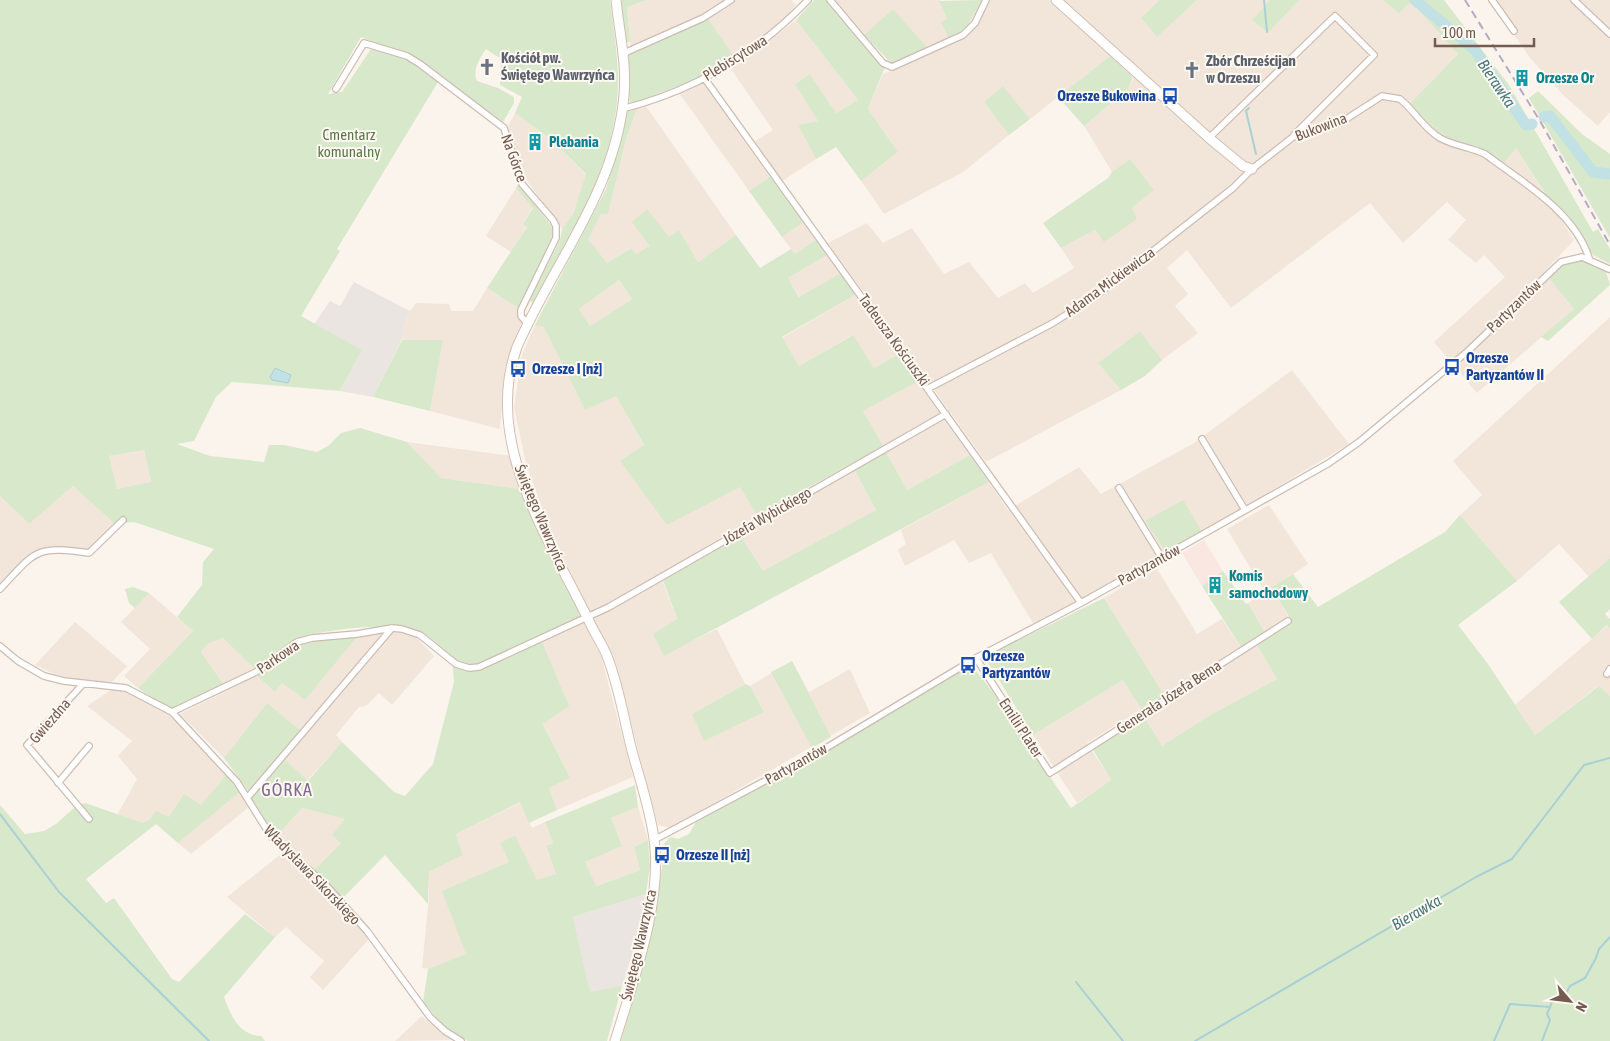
<svg xmlns="http://www.w3.org/2000/svg" width="1610" height="1041" font-family="'Asap Condensed',sans-serif">
<style>
.residential{fill:#f2e6db}
.commercial{fill:#fae7e1}
.industrial{fill:#ebe5e1}
.green{fill:#d8e8cb;fill-rule:evenodd}
.water{fill:#c1e1e4;stroke:#a8d0d5}
.lines{fill:none;stroke-linecap:round;stroke-linejoin:round}
.stream{stroke:#a8d0d5;stroke-width:2}
.river{stroke:#c1e1e4;stroke-width:11}
.street-casing{stroke:#cdbcb2;stroke-width:8}
.secondary-casing{stroke:#d2beb2;stroke-width:11}
.street{stroke:#fff;stroke-width:5.5}
.secondary{stroke:#fff;stroke-width:9}
.rail{stroke:#b7aac5;stroke-width:2;stroke-dasharray:8 5;stroke-linecap:butt}
.labels{text-anchor:middle;stroke-width:4;stroke-linejoin:round;paint-order:stroke}
.worship-label{font-size:15px;font-weight:bold;fill:#5b616d;stroke:#fef9f2;text-anchor:start}
.street-label{font-size:15px;fill:#755b50;stroke:#fef9f2}
.culture-label{font-size:15px;font-weight:bold;fill:#0d838f;stroke:#fef9f2;text-anchor:start}
.transit-label{font-size:15px;font-weight:bold;fill:#164399;stroke:#fef9f2;text-anchor:start}
.park-label{font-size:15px;fill:#5a7949;stroke:#fef9f2}
.water-label{font-size:16px;font-style:italic;fill:#48797f;stroke:#fef9f2}
.quarter-label{font-size:18px;letter-spacing:1px;fill:#816890;stroke:#fef9f2}
</style>
<rect width="100%" height="100%" fill="#fbf4ec"/>
<!-- residential -->
<path class="residential" d="M647 0H791L796 5 776 28 735 58 631 52 627 7Z
M833 0H942L939 1 947 19 941 22 948 38 927 47 893 9 864 35Z
M990 0H1050L1110 56 1030 119 1003 86 984 102 1009 135 963 172 884 214 861 181 898 152 868 109 883 74 960 40 975 29Z
M1062 0H1159L1141 18 1157 37 1197 0H1270L1252 20 1268 33 1299 0H1383L1399 14 1411 2 1458 54 1411 105 1437 131 1451 139 1476 146 1489 161 1504 163 1516 148 1574 240 1544 272 1574 309 1477 393 1434 342 1505 277 1484 255 1476 263 1448 240 1466 220 1447 202 1403 243 1370 203 1231 308 1187 250 1167 268 1188 294 1175 306 1198 333 1162 360 1140 331 1098 363 1121 390 986 462 828 243 867 223 883 243 912 228 944 274 969 262 998 298 1025 283 1033 293 1074 268 1061 248 1095 230 1105 242 1132 208 1153 190 1130 159 1112 172 1084 126 1128 89 1139 68 1130 63Z
M1490 0H1610V112L1598 126 1563 95 1531 59Z
M796 20 858 100 836 113 810 74 795 84 819 121 798 125 816 159 782 181 755 141 773 130 731 69Z
M701 83 707 87 771 176 749 191 679 93Z
M646 106 736 235 698 262 679 230 670 237 636 255 630 248 607 263 587 239 601 214 608 213 626 139 637 109Z
M515 113 551 139 586 175 573 214 562 229 525 178 516 154 508 126Z
M516 188 533 207 523 223 527 226 511 252 486 236Z
M804 222 817 239 795 254 782 237Z
M829 254 841 273 800 297 788 278Z
M619 280 632 299 590 326 579 309Z
M487 288 529 316 505 370 500 429 430 411 443 340H402L405 333 402 331 410 311 416 303 449 304 451 311H473Z
M855 295 899 354 874 368 852 335 799 366 782 338Z
M1610 317V558L1589 577 1559 544 1517 581 1460 515 1482 495 1453 461Z
M535 325 544 326 585 410 616 395 644 446 621 461 740 487 757 516 660 574 677 620 663 655 717 629 745 684 692 714 764 712 750 686 792 661 809 692 850 669 870 713 671 828 658 825 616 668 548 525 526 464 514 407 522 355Z
M1292 370 1349 444 1202 532 1146 521 1166 552 1084 598 1033 623 991 553 969 563 954 540 905 566 898 550 906 544 901 530 989 482 1008 510 1079 467 1101 494 1194 443Z
M917 382 970 455 907 490 863 411Z
M407 442 511 456 520 489 441 478Z
M144 450 151 483 116 489 109 456Z
M854 469 876 510 763 572 740 535Z
M73 486 115 524 87 551 52 546 32 554 18 566 0 587V496L29 524Z
M1269 505 1308 564 1272 588 1289 618 1265 633 1248 603 1265 592 1227 529Z
M1156 567 1197 634 1222 619 1244 652 1256 643 1277 679 1212 714 1162 747 1143 715 1167 700 1104 598Z
M149 593 193 631 138 688 124 676 150 649 121 622Z
M585 620 601 656 633 777 557 810 549 788 570 778 543 723 542 642 564 628Z
M75 622 127 666 111 683 70 678 52 673 35 665Z
M1608 625 1610 628V696L1598 686 1535 735 1515 705Z
M387 630 414 635 434 656 392 705 379 693 366 706 359 707 336 735 342 742 307 781 280 756 267 703 224 758 180 714 257 676 275 692 282 683 305 700 358 636Z
M223 638 256 670 224 685 201 652 207 644Z
M1123 680 1141 709 1087 743 1111 780 1077 803 1033 735Z
M114 688 133 693 173 717 226 775 201 805 169 817 143 823 117 815 137 779 118 756 132 741 87 706Z
M240 792 248 808 191 854 178 843Z
M521 802 532 828 545 822 553 843 546 847 556 874 537 881 515 835 500 843 509 862 467 954 431 969 422 968 429 896V872L463 855 456 834Z
M638 807 648 840 634 847 640 870 595 886 585 862 621 846 611 818Z
M302 808 346 819 341 843 314 870 294 856 276 837Z
M282 853 319 884 369 939 323 990 310 977 324 961 286 927 275 937 227 897Z
M422 1016 435 1028 451 1040 395 1041Z"/>
<!-- commercial -->
<path class="commercial" d="M1204 540 1223 571 1202 586 1182 553Z"/>
<!-- industrial -->
<path class="industrial" d="M354 282 410 311 402 331 405 333 373 397 340 391 362 350 314 324 330 301 340 306Z
M646 894 634 949 622 986 590 993 573 917Z"/>
<!-- green -->
<path class="green" d="M0 0H610C613 26 618 53 618 80 618 163 572 234 533 305L530 300 560 240 562 229 573 214 586 174 551 139 515 113 522 97 500 85 501 59 486 49C480 58 472 70 477 81L498 88 514 97V103L503 122 421 62 361 37 328 94 342 92 371 49 405 58 438 82 337 249 340 251 301 316 362 350 340 391 232 382 216 397 194 441 177 444 210 456 264 462 269 445H284L317 452 328 446 341 433 360 428 407 442 441 478 520 489 583 617 542 642 569 706 543 724 570 778 549 788 557 810 529 823 520 802 456 834 463 855 429 872 428 904 385 855 342 899 314 870 341 843 332 835 345 819 302 808 276 837 266 827 251 798 285 760 308 781 342 742 394 792 405 796 433 764 454 682 452 659C443 649 433 638 420 632 396 621 319 629 296 640 281 647 268 661 256 670L223 638 207 644 201 652 224 685 172 709 165 707 138 688 193 631 177 617 202 585 203 562 214 549 134 522 115 524 73 486 29 524 0 496ZM144 450 151 482 117 489 109 456Z
M620 0H647L627 7 630 42H624Z
M814 0H826L885 67 868 109 898 152 861 181 836 147 816 159 798 125 818 121 795 84 810 74 836 113 858 100 796 20Z
M982 0 966 29 948 38 941 22 947 19 939 1Z
M1159 0H1197L1157 37 1141 18Z
M1270 0H1299L1268 33 1252 20Z
M1383 0H1444L1509 85 1593 232 1598 229 1610 249V264L1593 255 1571 221 1548 198 1516 148 1504 163 1476 146 1451 139 1437 131 1410 104 1458 54 1411 2 1399 14Z
M893 9 927 47 899 63H891L864 35Z
M708 19 735 58 704 76 633 103 629 101V54Z
M1110 56 1133 77 1128 89 1084 126 1058 97Z
M1003 86 1030 119 1009 135 984 102Z
M1538 91 1582 134 1610 154V238L1529 98Z
M637 109 626 139 608 214H601L588 239 607 263 631 248 636 254 650 246 632 222 647 209 669 237 679 230 698 262 736 235 760 268 791 249 795 254 817 239 829 254 788 278 799 297 841 273 855 295 782 337 799 366 853 335 874 368 899 354 917 382 863 411 883 446 757 516 740 487 667 525 620 461 644 445 616 396 585 410 544 327 535 325 606 189 627 112ZM619 280 632 299 590 326 579 309Z
M1130 159 1154 190 1132 208 1137 219 1104 242 1095 230 1061 248 1043 223 1108 178 1112 172Z
M771 176 804 222 782 237 749 191Z
M519 183 553 228V239L519 309 487 288 527 227 523 224 533 208 516 188Z
M1574 261H1587L1606 272 1610 285 1548 341 1541 337 1574 309 1548 277 1562 265Z
M1140 331 1162 360 1145 376 1121 390 1098 363Z
M402 340H443L430 411 373 397Z
M886 452 907 490 970 455 989 482 664 656 653 634 677 619 663 580 740 535 763 571 876 510 854 469Z
M1183 500 1202 532 1166 552 1145 521Z
M1460 515 1517 581 1458 625 1488 664 1535 735 1599 686 1610 696V1041H621L643 969 665 852 663 845 670 837 678 839 689 834 696 822 828 750 963 670 976 671 992 691 1071 808 1111 780 1092 748 1143 715 1162 746 1212 714 1277 679 1256 643 1292 621 1271 588 1293 574 1318 607 1445 532Z
M1610 558V609L1605 614 1610 619V628L1607 625 1592 639 1559 602Z
M1223 571 1246 604 1248 603 1265 633 1241 647 1202 586Z
M133 587 149 593 135 608 129 603 125 589Z
M1104 598 1164 695 1141 709 1123 680 1033 735 987 661 988 655Z
M358 636 305 700 282 683 275 692 257 676 298 644 314 640Z
M792 661 831 737 812 748 771 672Z
M745 684 750 686 764 712 704 741 692 714Z
M267 703 301 731 249 792 224 758Z
M226 775 240 792 178 843 156 824 86 879 106 903 114 898 172 979 179 982 245 914 275 937 224 997C231 1015 238 1035 261 1036L265 1041H0V805L25 834 44 831 56 824 75 807 85 803 143 823 149 820 156 811 169 817 184 794 201 805Z
M635 785 638 807 611 818 622 846 585 862 596 886 640 870 634 847 648 840 650 865 646 894 573 917 590 992 622 986 607 1041H468L443 1025 423 1002 428 969 466 954 442 891 509 862 500 843 515 835 537 880 556 874 546 846 553 843 545 822Z"/>
<!-- water -->
<path class="water" d="M275 368 291 375 288 383 272 380 270 377Z"/>
<g class="lines">
<!-- stream -->
<path class="stream" d="M1264 0 1267 32
M1249 108 1246 111 1256 154
M0 814 59 892 209 1041
M1076 982 1123 1041
M1195 1041 1476 877 1512 859 1584 765 1610 758
M1494 1041 1510 1004 1550 1007
M1542 1041 1550 1020 1547 1014 1552 1002 1564 997 1570 986 1585 978 1596 958 1599 949 1610 937"/>
<!-- river -->
<path class="river" d="M1415 0 1474 49 1526 125 1532 124
M1544 117 1550 116 1593 172 1610 174"/>
<!-- street casing -->
<g class="street-casing">
<path id="street" d="M830 0 883 63 892 67 963 35 975 23 986 0
M1492 0 1514 31
M1574 0 1610 34
M622 54 703 18 731 0
M705 79 1081 603
M336 89 364 43 407 56 420 64 504 128 522 184 553 220 556 226V238L521 310V316L528 324
M622 109C694 91 757 53 808 0
M1209 138 1335 16 1374 55 1294 135
M929 388 1053 323 1097 295 1233 188 1252 169 1293 137 1340 123 1382 96 1400 99C1415 111 1423 128 1440 138 1454 146 1471 147 1485 154 1522 182 1574 211 1589 258
M1202 439 1245 510
M1119 488 1162 558
M0 589C36 551 35 545 89 553L123 520
M0 646 18 661 44 676 64 681 126 688 172 712 237 782 272 838 324 883 367 931 430 1017 445 1031 461 1041
M976 658 1050 773 1288 621
M1607 674 1610 669
M83 684 27 745 89 819
M172 712 256 672 297 642 312 638 357 634 392 628 402 629 420 635 456 664 469 668 479 667 609 607 946 414
M58 783 89 746
M248 797 392 628
M654 840 821 751 976 658 1081 603 1329 463 1359 442 1468 351 1561 262 1582 257 1609 269"/>
</g>
<!-- secondary casing -->
<g class="secondary-casing">
<path id="secondary" d="M1056 0 1209 138 1243 166 1252 169
M615 1041C633 982 663 901 654 839 650 809 640 780 632 751 624 720 619 686 607 656 603 645 595 634 590 623 550 540 482 443 517 347 554 262 616 190 624 95 627 64 619 31 616 0"/>
</g>
<!-- street -->
<use href="#street" class="street"/>
<!-- secondary -->
<use href="#secondary" class="secondary"/>
<!-- rail -->
<path class="rail" d="M1465 0 1540 121 1610 245"/>
</g>
<!-- icons -->
<defs>
<g id="church-bare" transform="scale(1.35)"><path d="M-1.2-6h2.4v3.5h3.3v2.4h-3.3V6h-2.4V-.1h-3.3v-2.4h3.3Z" fill="#6b7280" stroke="#fef9f2" stroke-width="2.5" paint-order="stroke"/></g>
<g id="building-bare" transform="scale(1.35)"><path d="M-4-6H4V6H1V3H-1V6H-4ZM-2.5-4.3h1.7v1.8h-1.7ZM.8-4.3h1.7v1.8H.8ZM-2.5-1h1.7V.8h-1.7ZM.8-1h1.7V.8H.8Z" fill="#0f9aa8" stroke="#fef9f2" stroke-width="2.5" paint-order="stroke"/></g>
<g id="bus-bare" transform="scale(1.35)"><path d="M-5-6H5V4H4V6H2V4H-2V6H-4V4H-5ZM-3.5-4V0h7V-4ZM-3.5 1.2v1.5H-2V1.2ZM2 1.2v1.5H3.5V1.2Z" fill="#1a4fb4" stroke="#fef9f2" stroke-width="2.5" paint-order="stroke"/></g>
</defs>
<g fill-rule="evenodd">
<use href="#church-bare" x="487" y="67"/>
<use href="#church-bare" x="1192" y="70"/>
<use href="#building-bare" x="1522" y="78"/>
<use href="#bus-bare" x="1170" y="96"/>
<use href="#building-bare" x="535" y="142"/>
<use href="#bus-bare" x="1452" y="367"/>
<use href="#bus-bare" x="518" y="369"/>
<use href="#building-bare" x="1215" y="585"/>
<use href="#bus-bare" x="968" y="665"/>
<use href="#bus-bare" x="662" y="855"/>
</g>
<g class="labels">
<!-- worship labels -->
<g class="worship-label">
<text x="501" y="63">Kościół pw.<tspan x="501" dy="17">Świętego Wawrzyńca</tspan></text>
<text x="1206" y="66">Zbór Chrześcijan<tspan x="1206" dy="17">w Orzeszu</tspan></text>
</g>
<!-- street labels -->
<g class="street-label">
<text transform="translate(735 58) rotate(-32)" y="5">Plebiscytowa</text>
<text transform="translate(1321 127) rotate(-21)" y="5">Bukowina</text>
<text transform="translate(514 158) rotate(70)" y="5">Na Górce</text>
<text transform="translate(1110 282) rotate(-36)" y="5">Adama Mickiewicza</text>
<text transform="translate(1514 306) rotate(-44)" y="5">Partyzantów</text>
<text transform="translate(894 340) rotate(54)" y="5">Tadeusza Kościuszki</text>
<text transform="translate(767 516) rotate(-30)" y="5">Józefa Wybickiego</text>
<text transform="translate(541 518) rotate(67)" y="5">Świętego Wawrzyńca</text>
<text transform="translate(1149 565) rotate(-29)" y="5">Partyzantów</text>
<text transform="translate(278 657) rotate(-34)" y="5">Parkowa</text>
<text transform="translate(1169 697) rotate(-33)" y="5">Generała Józefa Bema</text>
<text transform="translate(50 721) rotate(-49)" y="5">Gwiezdna</text>
<text transform="translate(1021 728) rotate(57)" y="5">Emilii Plater</text>
<text transform="translate(796 764) rotate(-29)" y="5">Partyzantów</text>
<text transform="translate(312 875) rotate(46)" y="5">Władysława Sikorskiego</text>
<text transform="translate(639 945) rotate(-77)" y="5">Świętego Wawrzyńca</text>
</g>
<!-- culture labels -->
<g class="culture-label">
<text x="1536" y="83">Orzesze Or</text>
<text x="549" y="147">Plebania</text>
<text x="1229" y="581">Komis<tspan x="1229" dy="17">samochodowy</tspan></text>
</g>
<!-- transit labels -->
<g class="transit-label">
<text x="1156" y="101" text-anchor="end">Orzesze Bukowina</text>
<text x="1466" y="363">Orzesze<tspan x="1466" dy="17">Partyzantów II</tspan></text>
<text x="532" y="374">Orzesze I [nż]</text>
<text x="982" y="661">Orzesze<tspan x="982" dy="17">Partyzantów</tspan></text>
<text x="676" y="860">Orzesze II [nż]</text>
</g>
<!-- park labels -->
<g class="park-label">
<text x="349" y="140">Cmentarz<tspan x="349" dy="17">komunalny</tspan></text>
</g>
<!-- water labels -->
<g class="water-label">
<text transform="translate(1497 83) rotate(56)" y="6">Bierawka</text>
<text transform="translate(1416 912) rotate(-30)" y="6">Bierawka</text>
</g>
<!-- quarter labels -->
<g class="quarter-label">
<text x="287" y="796">GÓRKA</text>
</g>
</g>
<!-- north arrow -->
<g transform="translate(1570 1001) rotate(118)" stroke="#fef9f2" stroke-width="4" paint-order="stroke">
<path d="M0-4L9 19L0 12L-9 19Z" fill="#755b50"/>
<text y="-8" font-size="14" font-weight="bold" text-anchor="middle" fill="#755b50">N</text>
</g>
<!-- scale -->
<path d="M1435 38v8h99v-8" fill="none" stroke="#755b50" stroke-width="2.5"/>
<text x="1442" y="38" font-size="15" fill="#755b50" stroke="#fef9f2" stroke-width="4" paint-order="stroke">100 m</text>
</svg>
